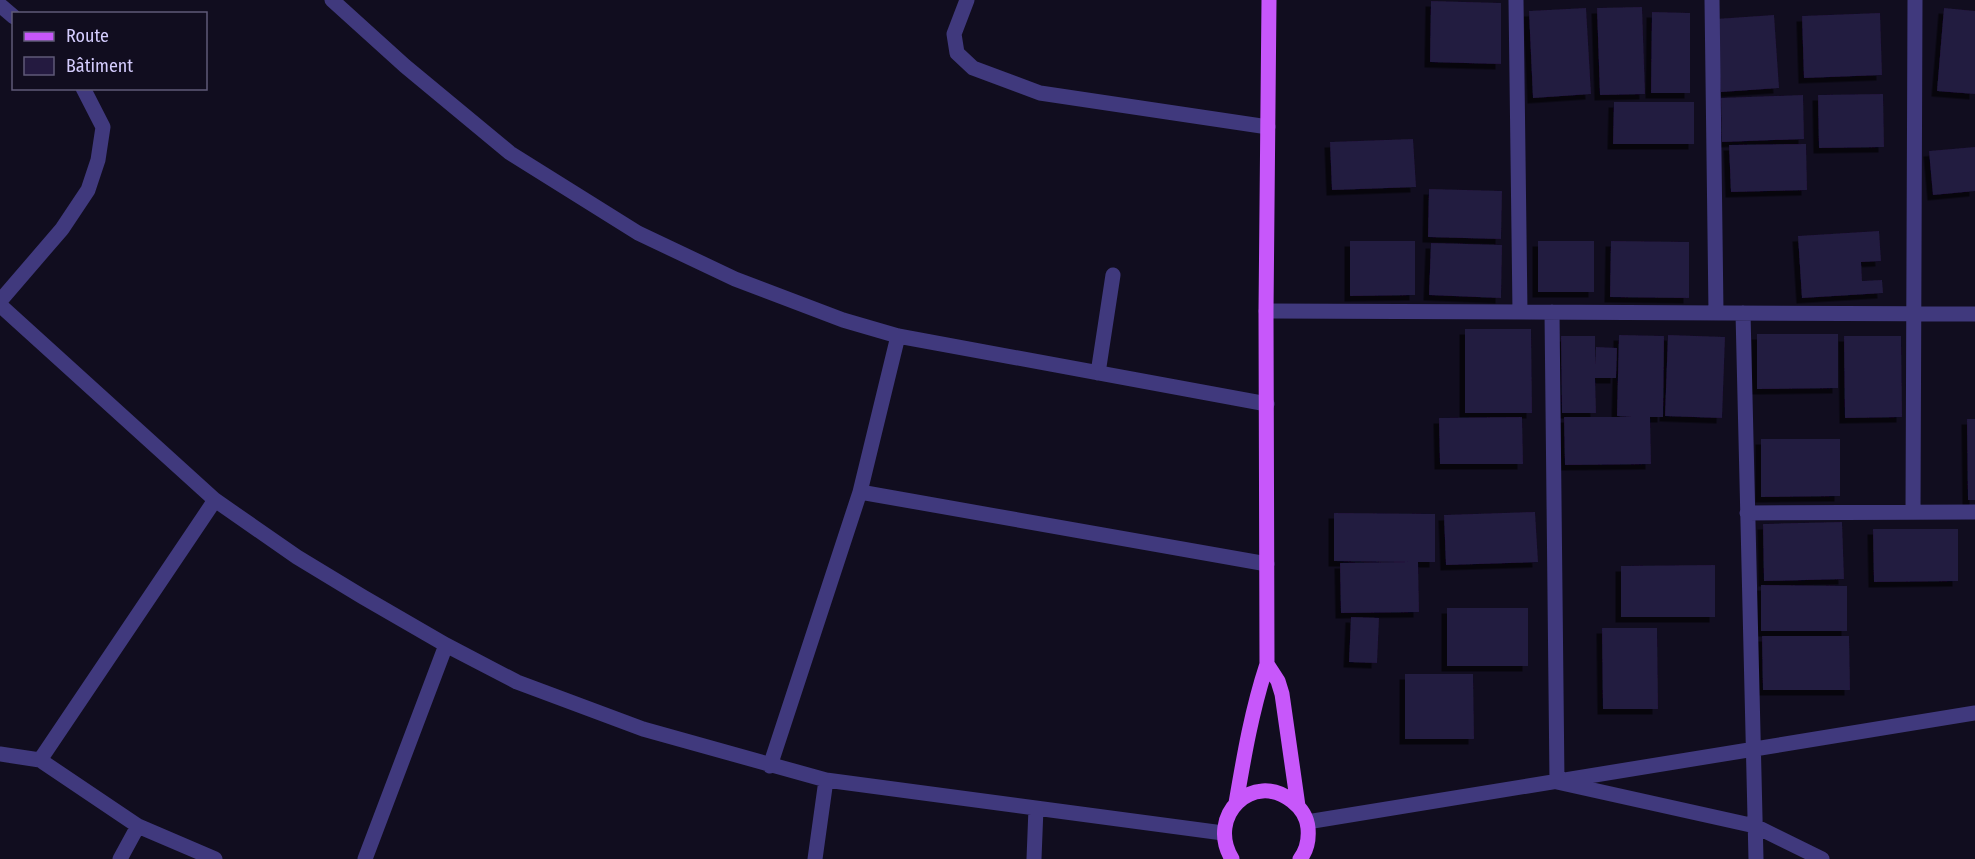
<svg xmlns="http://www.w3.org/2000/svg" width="1975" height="859" font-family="'Fira Sans Condensed',sans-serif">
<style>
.building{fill:#241a40;filter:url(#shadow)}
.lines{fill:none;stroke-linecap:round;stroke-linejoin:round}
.minor{stroke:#40397d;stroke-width:15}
.major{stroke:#c757fa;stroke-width:15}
</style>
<defs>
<filter id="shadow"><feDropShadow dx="-5.5" dy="5.5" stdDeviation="0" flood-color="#0009"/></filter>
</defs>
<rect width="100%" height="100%" fill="#110d1f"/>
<!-- building -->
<path class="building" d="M1431 1 1501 3V64L1430 62Z
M1642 7 1645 94 1600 95 1597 8Z
M1586 8 1591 94 1533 98 1529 11Z
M1944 8 1975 11V94L1937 91Z
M1652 12 1690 13V93H1651Z
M1880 13 1882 75 1804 78 1802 16Z
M1774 15 1779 88 1721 92 1716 19Z
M1883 94 1884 147 1819 148 1818 95Z
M1803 95 1804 139 1722 142 1721 98Z
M1614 102H1694V144H1613Z
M1413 139 1416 187 1332 190 1330 142Z
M1806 144 1807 190 1731 192 1729 145Z
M1975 147V191L1933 195 1929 151Z
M1429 189 1502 191 1501 239 1428 237Z
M1879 231 1881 261 1861 262 1862 281 1882 280 1883 293 1802 298 1798 236Z
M1350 241H1415V295L1350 296Z
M1538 241H1594V292H1538Z
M1611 241 1689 242V298L1610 297Z
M1431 243 1502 245 1501 298 1429 295Z
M1465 329H1531L1532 413H1465Z
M1757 334H1838V388L1757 389Z
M1619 335 1664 336 1663 417H1650L1651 464 1565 465 1564 417H1632L1617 416Z
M1668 335 1725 337 1722 418 1665 416Z
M1561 336H1595V365L1596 347 1617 348 1616 378H1595L1596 413H1562Z
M1844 336H1901L1902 417 1845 418Z
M1522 417 1523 464H1440L1439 418Z
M1967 419H1975V500H1968Z
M1761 439H1840V496L1761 497Z
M1535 512 1538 562 1446 565 1444 515Z
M1334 513 1435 514V562H1418L1419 612 1341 613 1340 563 1408 562 1334 561Z
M1842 522 1844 579 1764 581 1763 524Z
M1873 529H1958V581L1874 582Z
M1715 565V617H1621V566Z
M1761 585 1847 586V631H1761Z
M1447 608H1528V666H1447Z
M1351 617 1379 618 1377 663 1349 662Z
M1602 628H1657L1658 709H1603Z
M1762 636H1849L1850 690H1763Z
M1405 674H1473L1474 739H1405Z"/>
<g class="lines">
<!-- minor -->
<path class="minor" d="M332 0 405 66 510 153 638 233 735 279 843 320 898 336 1267 404
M967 0 954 34 957 53 973 68 1040 93 1268 127
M1516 0 1520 312
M1712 0 1716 312
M0 5 14 17
M0 301 62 229 88 190 98 160 103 127 83 88
M0 305 215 500 297 557 363 597 446 645 517 682 643 729 826 780 1223 833
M1266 311 1975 314
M1552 312 1557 782 1755 826 1822 859
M1743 313 1756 859
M1098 373 1113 275
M860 492 1267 564
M1913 512 1915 0
M1747 513 1975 512
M0 754 40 760 138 826 215 859
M40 760 215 500
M770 766 860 492 898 336
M1307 822 1975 713
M120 859 138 826
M365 859 446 645
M815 859 826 780
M1034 859 1036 808"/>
<!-- major -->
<path class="major" d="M1267 664 1278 681 1282 694 1298 806
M1236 803C1244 756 1252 709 1267 664L1266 311 1269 0
M1232 859C1206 816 1253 770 1292 801 1301 808 1307 817 1308 828 1309 839 1307 850 1300 859"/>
</g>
<!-- legend -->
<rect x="12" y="12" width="195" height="78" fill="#110d1f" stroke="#5f5a78" stroke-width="1.5"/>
<rect x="24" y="32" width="30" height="9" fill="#c757fa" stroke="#5f5a78" stroke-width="1.5"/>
<text x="66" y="42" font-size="18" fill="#d5cdfe">Route</text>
<rect x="24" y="57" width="30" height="18" fill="#241a40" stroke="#5f5a78" stroke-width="1.5"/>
<text x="66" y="72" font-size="18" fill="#d5cdfe">Bâtiment</text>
</svg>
